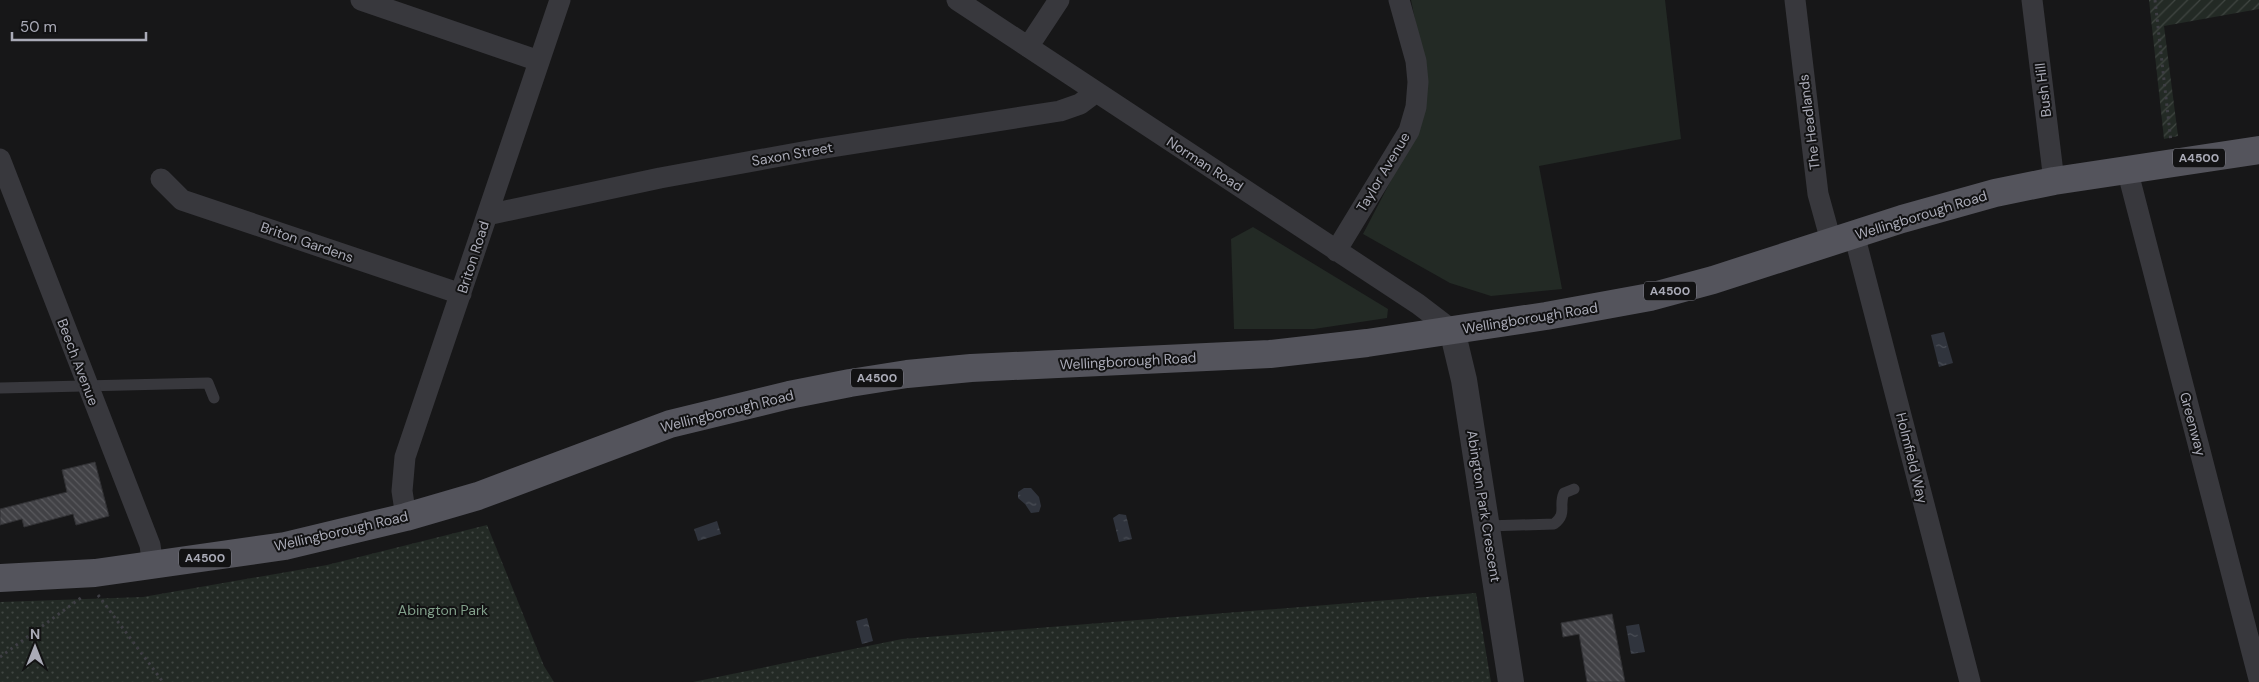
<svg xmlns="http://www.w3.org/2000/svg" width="2259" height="682" font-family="'DM Sans',sans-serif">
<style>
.grass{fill:#232a25}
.park{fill:url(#park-dots)}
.garden{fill:url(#garden-furrows)}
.water{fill:url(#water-ripples)}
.building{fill:url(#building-back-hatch);stroke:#313134}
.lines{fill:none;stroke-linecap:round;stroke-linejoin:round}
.path{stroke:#3e3e44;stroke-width:3;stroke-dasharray:2.5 4;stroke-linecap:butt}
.service{stroke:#38383d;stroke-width:11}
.minor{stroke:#38383d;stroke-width:21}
.tertiary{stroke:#38383d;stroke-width:26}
.primary{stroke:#54545c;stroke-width:28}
.labels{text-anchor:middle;stroke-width:4;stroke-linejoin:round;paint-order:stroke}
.shield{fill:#121213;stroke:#7c7d86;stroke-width:1}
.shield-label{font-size:12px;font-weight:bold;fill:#aaabb7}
.street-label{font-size:14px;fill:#aaabb7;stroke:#121213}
.park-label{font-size:14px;fill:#82a08b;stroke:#121213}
</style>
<defs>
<pattern id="park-dots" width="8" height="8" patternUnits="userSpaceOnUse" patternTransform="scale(1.25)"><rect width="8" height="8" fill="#232a25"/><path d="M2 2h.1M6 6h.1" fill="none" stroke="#404642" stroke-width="1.8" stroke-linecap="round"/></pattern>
<pattern id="garden-furrows" width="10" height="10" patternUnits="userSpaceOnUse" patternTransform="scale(1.25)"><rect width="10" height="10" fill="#232a25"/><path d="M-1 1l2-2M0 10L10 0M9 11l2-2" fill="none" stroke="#404642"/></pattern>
<pattern id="water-ripples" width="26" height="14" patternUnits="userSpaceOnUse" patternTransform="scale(1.25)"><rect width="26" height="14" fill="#30343d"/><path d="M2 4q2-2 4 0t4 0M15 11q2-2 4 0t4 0" fill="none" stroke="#4b4f57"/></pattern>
<pattern id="building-back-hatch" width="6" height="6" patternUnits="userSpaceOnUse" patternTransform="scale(1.25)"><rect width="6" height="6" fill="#414145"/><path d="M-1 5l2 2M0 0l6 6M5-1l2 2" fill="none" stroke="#5a5a5e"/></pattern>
</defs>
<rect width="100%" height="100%" fill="#171718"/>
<!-- grass -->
<path class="grass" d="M1411 0H1665L1681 139 1539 166 1562 289 1491 296 1450 283 1363 234 1411 142 1422 54Z
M1253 227 1388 309 1387 318 1314 329H1234L1231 239Z"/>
<!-- park -->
<path class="park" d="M487 525 544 666 554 682H0V602L143 597 327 565Z
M1476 593 1491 682H693L902 639Z"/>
<!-- garden -->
<path class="garden" d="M2149 0H2259V9L2164 26 2178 136 2164 139Z"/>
<!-- water -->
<path class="water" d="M1944 332 1953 363 1939 367 1931 335Z
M1024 488H1031L1039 497 1041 506 1039 512 1031 513 1025 504 1018 498V492Z
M1119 514 1126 515 1132 539 1119 542 1113 518Z
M717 521 721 534 698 541 694 529Z
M867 618 873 641 862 644 856 621Z
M1639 624 1645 652 1631 654 1626 626Z"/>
<!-- building -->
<path class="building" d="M95 462 109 516 76 525 73 514 24 527 22 519 0 525V509L67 492 62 470Z
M1612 614 1625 682H1587L1579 634 1563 637 1561 623Z"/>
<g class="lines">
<!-- path -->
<path class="path" d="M2155 0 2171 142
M98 595 163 682
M0 657 82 597"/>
<!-- service -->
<path class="service" d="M0 388 208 383 214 398
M1487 526 1554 524C1568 513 1558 506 1564 493L1574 489"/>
<!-- minor -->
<path class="minor" d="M361 0 539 61
M957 0 1418 304 1452 330
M1795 0 1818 194 1831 241
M2032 0 2054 181
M1028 47 1059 0
M0 159 150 545 153 566
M2127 169 2259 679
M161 179 182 200 461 294
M487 215 660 178 819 149 1060 111 1080 104 1096 92
M1854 234 1970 682
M1336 251 1409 131 1416 107 1418 82 1416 61 1399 0
M406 517 402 491 405 457 560 0"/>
<!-- tertiary -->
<path class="tertiary" d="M1452 330 1464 380 1511 682"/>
<!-- primary -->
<path class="primary" d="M0 578 95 573 285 546 406 517 478 496 670 424 789 395 850 383 907 374 971 368 1270 354 1367 343 1546 316 1650 297 1713 280 1902 219 1995 193 2054 181 2259 150"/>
</g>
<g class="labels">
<!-- shield labels -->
<g class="shield">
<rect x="2173" y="148.5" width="52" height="19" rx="4"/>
<rect x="1644" y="281.5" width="52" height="19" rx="4"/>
<rect x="851" y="368.5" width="52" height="19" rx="4"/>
<rect x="179" y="548.5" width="52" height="19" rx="4"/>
</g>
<g class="shield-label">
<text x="2199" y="162">A4500</text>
<text x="1670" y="295">A4500</text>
<text x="877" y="382">A4500</text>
<text x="205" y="562">A4500</text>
</g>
<!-- street labels -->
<g class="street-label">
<text transform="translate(2043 90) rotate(-97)" y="5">Bush Hill</text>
<text transform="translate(1809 122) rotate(-97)" y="5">The Headlands</text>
<text transform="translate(792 154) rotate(-10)" y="5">Saxon Street</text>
<text transform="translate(1205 164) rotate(33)" y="5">Norman Road</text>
<text transform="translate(1383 172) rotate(-59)" y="5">Taylor Avenue</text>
<text transform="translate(1921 215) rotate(-17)" y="5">Wellingborough Road</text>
<text transform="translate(307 242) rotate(19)" y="5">Briton Gardens</text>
<text transform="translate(473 257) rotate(-72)" y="5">Briton Road</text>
<text transform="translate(1530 318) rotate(-9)" y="5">Wellingborough Road</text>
<text transform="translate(1128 361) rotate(-3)" y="5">Wellingborough Road</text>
<text transform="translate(78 362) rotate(69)" y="5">Beech Avenue</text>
<text transform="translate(727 411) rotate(-14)" y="5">Wellingborough Road</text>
<text transform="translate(2193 424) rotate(75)" y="5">Greenway</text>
<text transform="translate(1912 458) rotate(76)" y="5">Holmfield Way</text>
<text transform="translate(1484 506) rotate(81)" y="5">Abington Park Crescent</text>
<text transform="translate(341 531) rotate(-13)" y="5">Wellingborough Road</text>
</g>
<!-- park labels -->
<g class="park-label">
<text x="443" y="615">Abington Park</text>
</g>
</g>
<!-- north arrow -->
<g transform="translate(35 647)" stroke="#121213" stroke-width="4" paint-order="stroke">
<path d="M0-4L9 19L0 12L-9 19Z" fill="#aaabb7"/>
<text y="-8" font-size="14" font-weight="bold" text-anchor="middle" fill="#aaabb7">N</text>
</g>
<!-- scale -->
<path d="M12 32v8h134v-8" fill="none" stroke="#aaabb7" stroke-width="2.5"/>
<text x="20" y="32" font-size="15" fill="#aaabb7" stroke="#121213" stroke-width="4" paint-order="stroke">50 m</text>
</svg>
